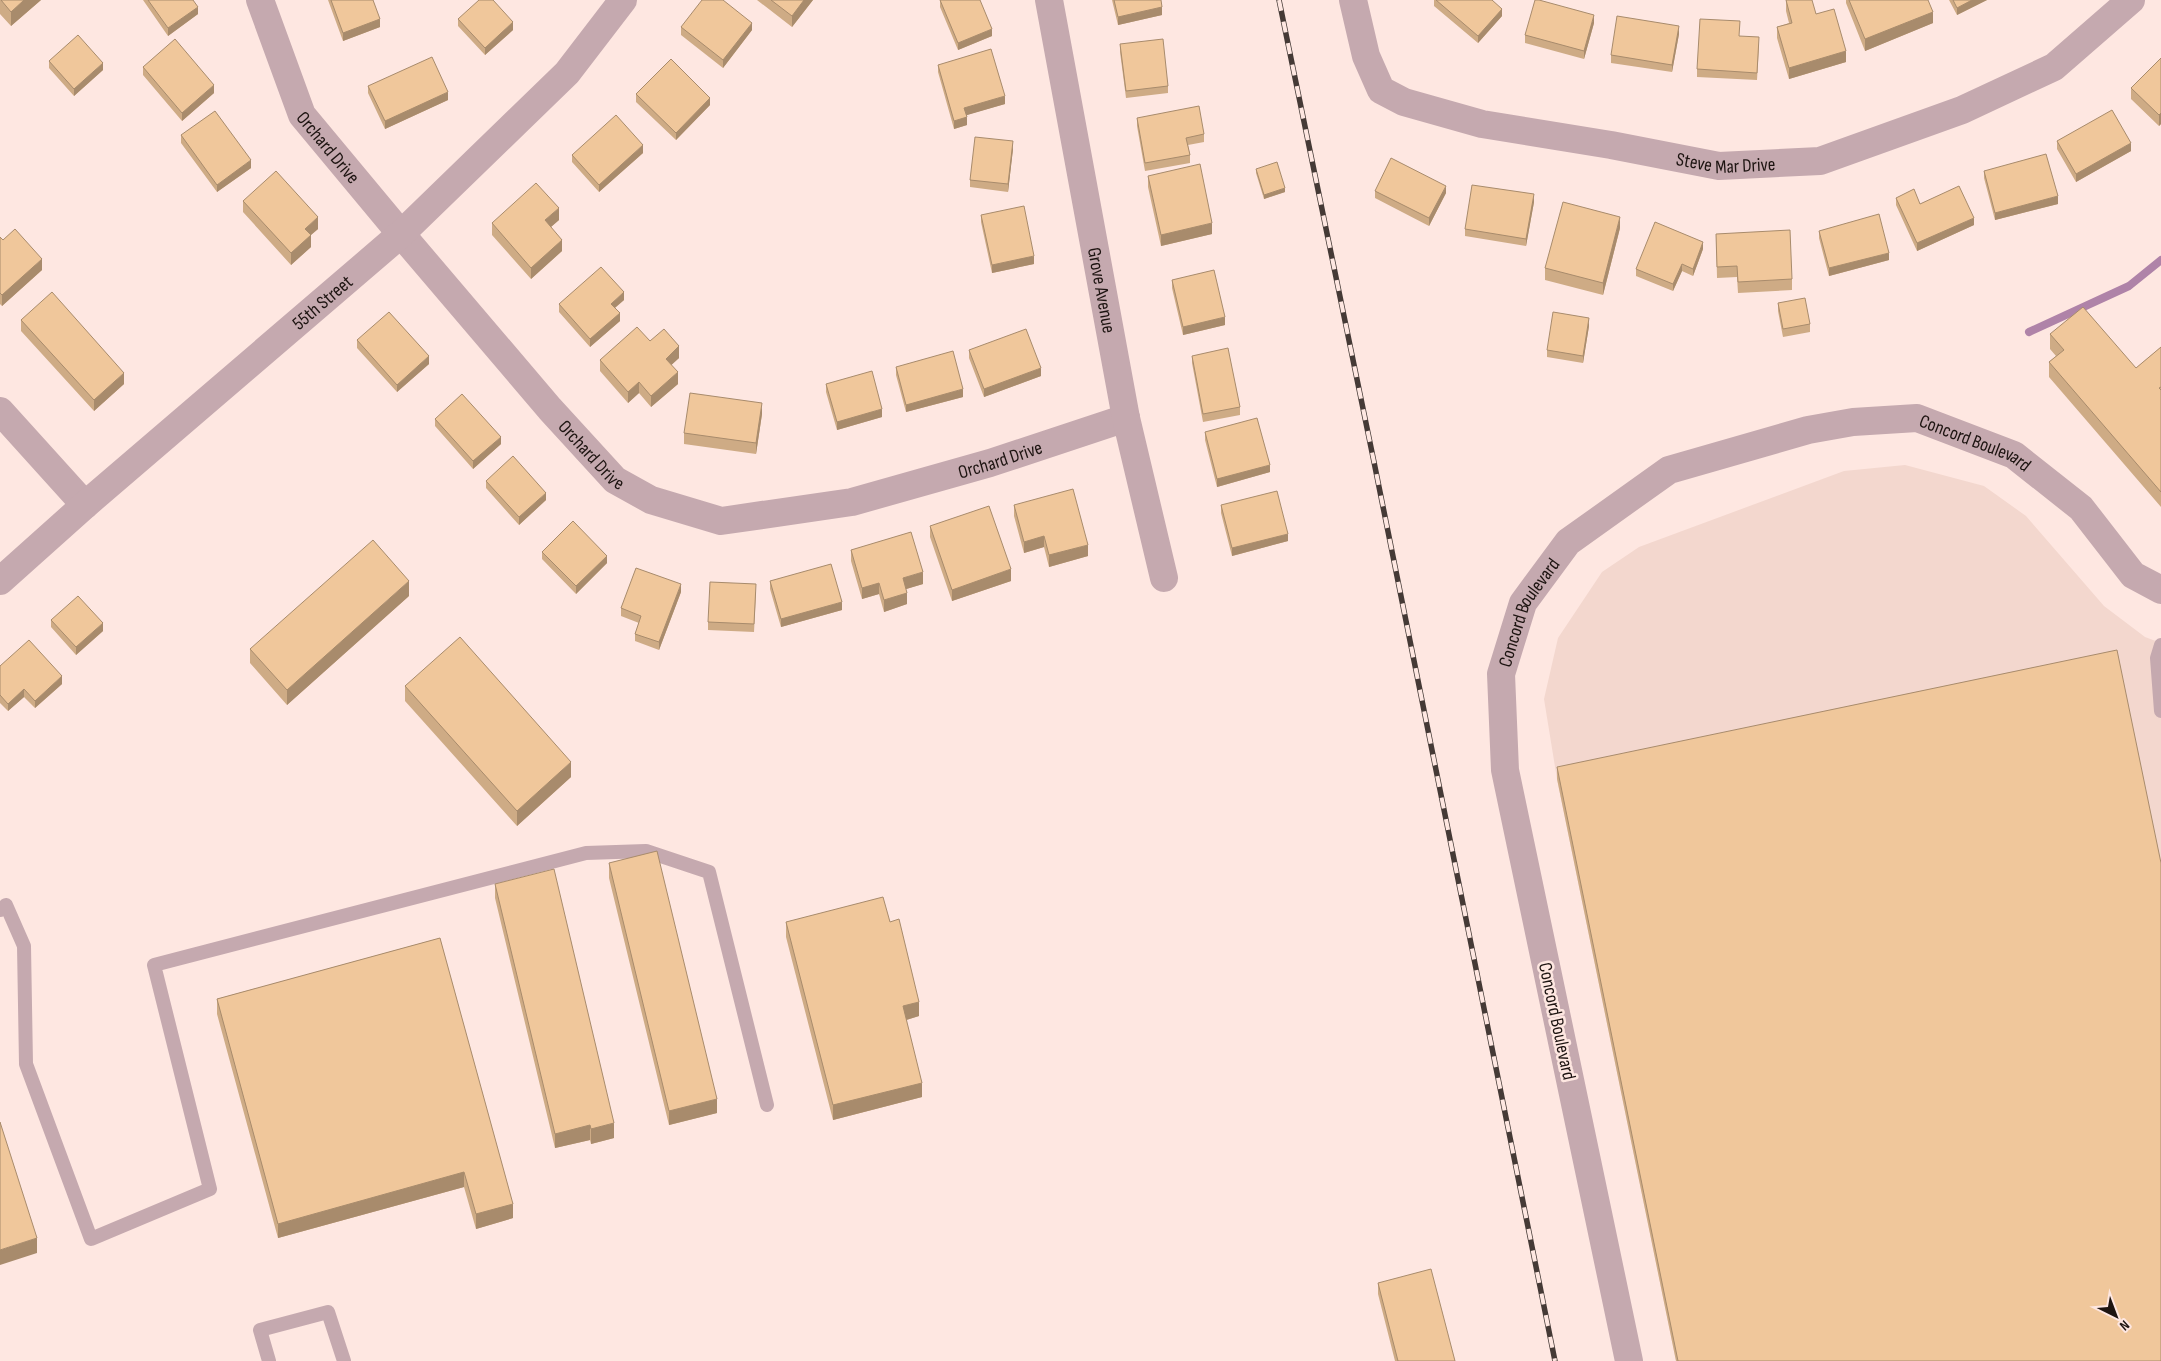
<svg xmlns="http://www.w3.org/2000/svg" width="2161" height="1361" font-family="'Sofia Sans Condensed',sans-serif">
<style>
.built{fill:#f3d7ce}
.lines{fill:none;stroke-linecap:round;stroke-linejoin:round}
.stream{stroke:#af83a8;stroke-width:8}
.lane{stroke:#c5a9af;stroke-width:14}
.street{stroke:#c5a9af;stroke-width:28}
.rail-casing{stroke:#453a36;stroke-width:5.5}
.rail{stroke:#fee7e1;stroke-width:4;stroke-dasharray:11;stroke-linecap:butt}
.wall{fill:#ceab85}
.shaded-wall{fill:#a88b6c}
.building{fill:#f0c79b;stroke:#a88b6c}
.labels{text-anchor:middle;stroke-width:5;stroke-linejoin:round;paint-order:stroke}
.street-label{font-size:19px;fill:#1d1411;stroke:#fee7e1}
</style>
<rect width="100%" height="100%" fill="#fee7e1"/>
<!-- built -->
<path class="built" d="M1905 465 1984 486 2026 516 2104 606 2145 637 2161 643V1361H1676L1557 779 1544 699 1558 638 1602 572 1639 547 1844 471Z"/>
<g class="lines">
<!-- stream -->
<path class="stream" d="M2029 332 2129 286 2161 260"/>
<!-- lane -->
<path class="lane" d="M2161 645 2157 658 2161 711
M0 910 6 905 24 946 26 1064 91 1239 210 1189 154 965 586 853 646 851 709 872 767 1105
M269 1361 260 1330 328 1312 344 1361"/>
<!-- street -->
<g class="street">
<path id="s1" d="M260 0 302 115 401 234 550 409 615 480 651 500 721 521 852 502 990 463 1126 418"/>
<path id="s2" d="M1049 0 1126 418 1164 578"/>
<path id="s3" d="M1353 0 1366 56 1381 90 1404 102 1482 124 1611 145 1719 166 1820 161 1962 110 2054 67 2131 0"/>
<path d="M0 411 85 505"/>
<path id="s4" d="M0 581 85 505 401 234 567 73 623 0"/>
<path id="s5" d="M1629 1361 1505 770 1501 674 1523 603 1568 542 1669 470 1808 430 1853 422 1917 418 2014 455 2081 508 2133 575 2161 590"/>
</g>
<!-- rail casing -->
<g class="rail-casing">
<path id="rail" d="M1279 0 1374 462 1555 1361"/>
</g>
<!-- rail -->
<use href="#rail" class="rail"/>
</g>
<!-- wall -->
<path class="wall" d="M0 0H41L11 26 0 14Z
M143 0H193L198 14 168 36Z
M328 0H373L380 27 343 41Z
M757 0H813L792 27Z
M940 0 992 36 958 50 940 7Z
M1112 0H1161L1162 15 1118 25Z
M1434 0H1492L1502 16 1478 43 1434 6Z
M1786 0 1816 14 1846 62 1789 79 1777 38V27L1789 23 1786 11Z
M1846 0H1928L1933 23 1865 51 1846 3Z
M1949 0H1987L1957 15Z
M458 19 513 30 485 55 458 26Z
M1594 23 1584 59 1525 43V35Z
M681 27 752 30 723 68 681 35Z
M1679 34 1672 72 1611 63V55Z
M1740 36 1759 45 1757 80 1697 77V69Z
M1120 44 1168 86V93L1126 98 1120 52Z
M2161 58V124L2159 126 2131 99V88Z
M49 61 103 70 74 96 49 68Z
M938 65 1005 104 966 115 967 125 954 129 938 72Z
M143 67 214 93 182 121 143 75Z
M368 86 448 100 385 129 368 93Z
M636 94 710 105 676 140 636 102Z
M1137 118 1204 134V142L1188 145 1190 155V163L1145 171 1137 126Z
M181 135 251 168 217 192 181 143Z
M2057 141 2131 151 2076 182 2057 149Z
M1013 149 1008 192 970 187V180Z
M643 153 599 192 572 162V155Z
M1256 169 1285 192 1264 199 1256 173Z
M1984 171 2058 204 1995 220 1984 178Z
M1148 176 1212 234 1161 246 1148 187Z
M1375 191 1446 193 1429 226 1375 198Z
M1896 198 1920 204 1974 225 1917 251 1896 205Z
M243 201 318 229 311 235V247L291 265 243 212Z
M1534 202 1526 246 1465 236V229Z
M981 215 1034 264 992 273 981 222Z
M559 220 551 227 562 251 531 279 492 235V223Z
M1620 228 1603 295 1545 280V268Z
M1819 231 1889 260 1829 276 1819 238Z
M1716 234 1792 279V290L1738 293 1737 277 1717 278Z
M0 237 3 240 42 270 2 306 0 304Z
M1703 249 1693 276 1682 271 1673 291 1636 276V269Z
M1172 280 1225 325 1183 335 1172 288Z
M624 300 615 308 620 321 590 347 559 312V304Z
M1778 303 1810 324V332L1783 337 1778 311Z
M21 320 124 384 94 411 21 331Z
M1589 326 1583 363 1547 357V350Z
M2050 334 2136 368 2161 347V507L2049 377V362L2056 356 2050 349Z
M357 340 429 364 397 392 357 348Z
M650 341 679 358 671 365 678 384 651 407 639 393 628 403 600 371V360Z
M969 350 1041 376 984 397 969 358Z
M1192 356 1240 407V415L1203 422 1192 363Z
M896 367 963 397 906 412 896 375Z
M826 384 882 417 837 430 826 392Z
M762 414 756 454 684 444V433Z
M435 419 501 444 473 469 435 426Z
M1205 432 1270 472 1217 487 1205 440Z
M486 481 546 500 519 525 486 488Z
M1014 505 1088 556 1049 567 1044 547 1024 553 1014 516Z
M1221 505 1288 541 1232 556 1221 513Z
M930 526 1011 581 952 601 930 537Z
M851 550 923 584 906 589 907 604 884 612 879 594 862 599 851 561Z
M542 552 607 563 576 594 542 559Z
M770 581 842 610 781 627 770 589Z
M681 592 659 650 635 641V634L639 623 621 616V608Z
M756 592 754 632 708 630V622Z
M409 596 287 705 250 663V649Z
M51 620 103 631 76 655 51 627Z
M0 666 62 684 35 708 24 697 8 711 0 703Z
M405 686 571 777 517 826 405 701Z
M1557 767 2161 1361H1676L1557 779Z
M609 863 717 1113 669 1125 609 878Z
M495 884 614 1138 591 1144 590 1140 555 1148 495 898Z
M786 922H890L919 1016 906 1020 922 1097 833 1120 786 937Z
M440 938 513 1218 476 1229 464 1187 278 1238 217 1014V999Z
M1378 1283 1455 1361H1395L1378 1294Z"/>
<!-- shaded-wall -->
<path class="shaded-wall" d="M24 0H41L11 26V12Z
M804 0H813L792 27V16Z
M1972 0H1987L1957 15V8Z
M198 7V14L168 36V28Z
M1162 7V15L1118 25V17Z
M1502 9V16L1478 43V36Z
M1933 12V23L1865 51V39Z
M1594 15V23L1584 59V51Z
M380 19V27L343 41V33Z
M513 22V30L485 55V48Z
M752 23V30L723 68V60Z
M1679 26V34L1672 72V65Z
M992 29V36L958 50V43Z
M1846 51V62L1789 79V68Z
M103 63V70L74 96V89Z
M214 85V93L182 121V113Z
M448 92V100L385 129V121Z
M1005 96V104L964 116V108Z
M710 98V105L676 140V133Z
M2161 113V124L2159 126V115Z
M967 117V125L954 129V121Z
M1013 141V149L1008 192V184Z
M2131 143V151L2076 182V174Z
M643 145V153L599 192V185Z
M251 160V168L217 192V185Z
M1446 186V193L1429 226V218Z
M1285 188V192L1264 199V195Z
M1534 194V202L1526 246V239Z
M2058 196V204L1995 220V213Z
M559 208V220L545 232V220Z
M318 217V229L305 240V229Z
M1620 217V228L1603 295V283Z
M1974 218V225L1917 251V243Z
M1212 223V234L1161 246V235Z
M311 235V247L291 265V253Z
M562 240V251L531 279V268Z
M1703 242V249L1693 276V269Z
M1889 253V260L1829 276V268Z
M1034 256V264L992 273V265Z
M42 259V270L2 306V295Z
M1682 264V271L1673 291V284Z
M624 292V300L611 311V304Z
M620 313V321L590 347V339Z
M1225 317V325L1183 335V327Z
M1589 318V326L1583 363V356Z
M679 346V358L666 370V359Z
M429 356V364L397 392V385Z
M1041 368V376L984 397V389Z
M678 372V384L651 407V396Z
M124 373V384L94 411V400Z
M639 382V393L628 403V392Z
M963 389V397L906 412V405Z
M762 403V414L756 454V443Z
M882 409V417L837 430V422Z
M501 437V444L473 469V461Z
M1270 465V472L1217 487V479Z
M546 493V500L519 525V517Z
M1288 534V541L1232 556V548Z
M1044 536V547L1024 553V542Z
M1088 545V556L1049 567V555Z
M607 556V563L576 594V586Z
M1011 569V581L952 601V590Z
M923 572V584L903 590V578Z
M409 581V596L287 705V690Z
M879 583V594L862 599V588Z
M681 584V592L659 650V642Z
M907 593V604L884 612V600Z
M842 602V610L781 627V619Z
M103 623V631L76 655V647Z
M62 676V684L35 708V701Z
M24 689V697L8 711V704Z
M571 762V777L517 826V811Z
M919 1002V1016L903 1021V1006Z
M922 1083V1097L833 1120V1105Z
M717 1099V1113L669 1125V1111Z
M614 1123V1138L591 1144V1129Z
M590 1125V1140L555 1148V1134Z
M464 1172V1187L278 1238V1224Z
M513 1204V1218L476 1229V1214Z
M37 1238V1253L0 1265V1250Z"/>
<!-- building -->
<path class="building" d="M1 0H24L11 12Z
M148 0H193L198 7 168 28Z
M331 0H373L380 19 343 33Z
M479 0H493L513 22 485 48 458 19Z
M702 0H723L752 23 723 60 681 27Z
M771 0H804L792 16Z
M940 0H980L992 29 958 43Z
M1114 0H1161L1162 7 1118 17Z
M1436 0H1492L1502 9 1478 36Z
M1535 0H1539L1594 15 1584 51 1525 35Z
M1786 0H1812L1816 14 1834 9 1846 51 1789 68 1777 27 1792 23Z
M1849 0H1928L1933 12 1865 39Z
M1953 0H1972L1957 8Z
M1617 16 1679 26 1672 65 1611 55Z
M1700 19 1740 21 1739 36 1759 37 1757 73 1697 69Z
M78 35 103 63 74 89 49 61Z
M175 39 214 85 182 113 143 67Z
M1163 39 1168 86 1126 91 1120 44Z
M991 49 1005 96 964 108 967 117 954 121 938 65Z
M432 57 448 92 385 121 368 86Z
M2161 58V113L2159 115 2131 88Z
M671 59 710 98 676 133 636 94Z
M1199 106 1204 134 1186 138 1190 155 1145 163 1137 118Z
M2112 110 2131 143 2076 174 2057 141Z
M215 111 251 160 217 185 181 135Z
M616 115 643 145 599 185 572 155Z
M975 137 1013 141 1008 184 970 180Z
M2046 154 2058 196 1995 213 1984 171Z
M1391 158 1446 186 1429 218 1375 191Z
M1277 162 1285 188 1264 195 1256 169Z
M1200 164 1212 223 1161 235 1148 176Z
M276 171 318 217 305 229 311 235 291 253 243 201Z
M536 183 559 208 545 220 562 240 531 268 492 223Z
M1472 185 1534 194 1526 239 1465 229Z
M1959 186 1974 218 1917 243 1896 198 1914 189 1920 204Z
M1563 202 1620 217 1603 283 1545 268Z
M1024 206 1034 256 992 265 981 215Z
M1879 214 1889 253 1829 268 1819 231Z
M1655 222 1703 242 1693 269 1682 264 1673 284 1636 269Z
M15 229 42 259 2 295 0 293V237L3 240Z
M1790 230 1792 279 1738 282 1737 266 1717 267 1716 234Z
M601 267 624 292 611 304 620 313 590 339 559 304Z
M1214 270 1225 317 1183 327 1172 280Z
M52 292 124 373 94 400 21 320Z
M1805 298 1810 324 1783 329 1778 303Z
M2083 307 2136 368 2161 347V387L2159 388 2161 390V492L2049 362 2064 350 2050 334Z
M389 312 429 356 397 385 357 340Z
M1553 312 1589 318 1583 356 1547 350Z
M637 327 650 341 664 329 679 346 666 359 678 372 651 396 639 382 628 392 600 360Z
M1026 329 1041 368 984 389 969 350Z
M1228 348 1240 407 1203 414 1192 356Z
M953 351 963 389 906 405 896 367Z
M872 371 882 409 837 422 826 384Z
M690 393 762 403 756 443 684 433Z
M462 394 501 437 473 461 435 419Z
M1257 418 1270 465 1217 479 1205 432Z
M513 456 546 493 519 517 486 481Z
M1073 489 1088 545 1049 555 1044 536 1024 542 1014 505Z
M1277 491 1288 534 1232 548 1221 505Z
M989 506 1011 569 952 590 930 526Z
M573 521 607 556 576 586 542 552Z
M911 532 923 572 903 578 907 593 884 600 879 583 862 588 851 550Z
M373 540 409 581 287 690 250 649Z
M831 564 842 602 781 619 770 581Z
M636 568 681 584 659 642 635 634 641 616 621 608Z
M710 582 756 584 754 624 708 622Z
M78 596 103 623 76 647 51 620Z
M460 637 571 762 517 811 405 686Z
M29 640 62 676 35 701 24 689 8 704 0 695V666Z
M2117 650 2161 863V1361H1678L1557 767Z
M657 851 717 1099 669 1111 609 863Z
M554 869 614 1123 591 1129 590 1125 555 1134 495 884Z
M883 897 890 922 899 919 919 1002 903 1006 922 1083 833 1105 786 922Z
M440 938 513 1204 476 1214 464 1172 278 1224 217 999Z
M0 1122 37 1238 0 1250Z
M1431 1269 1455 1361H1398L1378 1283Z"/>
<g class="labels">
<!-- street labels -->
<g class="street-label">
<text dy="7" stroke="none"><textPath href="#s1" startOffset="164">Orchard Drive</textPath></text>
<text dy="7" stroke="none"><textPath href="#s3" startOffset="449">Steve Mar Drive</textPath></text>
<text dy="7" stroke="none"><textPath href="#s2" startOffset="295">Grove Avenue</textPath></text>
<text dy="7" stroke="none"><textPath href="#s4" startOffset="426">55th Street</textPath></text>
<text dy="7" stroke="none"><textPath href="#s5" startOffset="1292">Concord Boulevard</textPath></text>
<text dy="7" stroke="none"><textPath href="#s1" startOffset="569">Orchard Drive</textPath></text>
<text dy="7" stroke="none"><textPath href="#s1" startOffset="1004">Orchard Drive</textPath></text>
<text dy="7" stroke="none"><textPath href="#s5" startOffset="768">Concord Boulevard</textPath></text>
<text transform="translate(1558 1021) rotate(78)" y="7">Concord Boulevard</text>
</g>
</g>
<!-- north arrow -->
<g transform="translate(2116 1316) rotate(138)" stroke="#fee7e1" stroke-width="4" paint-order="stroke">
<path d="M0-4L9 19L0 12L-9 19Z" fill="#1d1411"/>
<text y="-8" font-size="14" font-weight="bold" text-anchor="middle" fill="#1d1411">N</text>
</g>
</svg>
